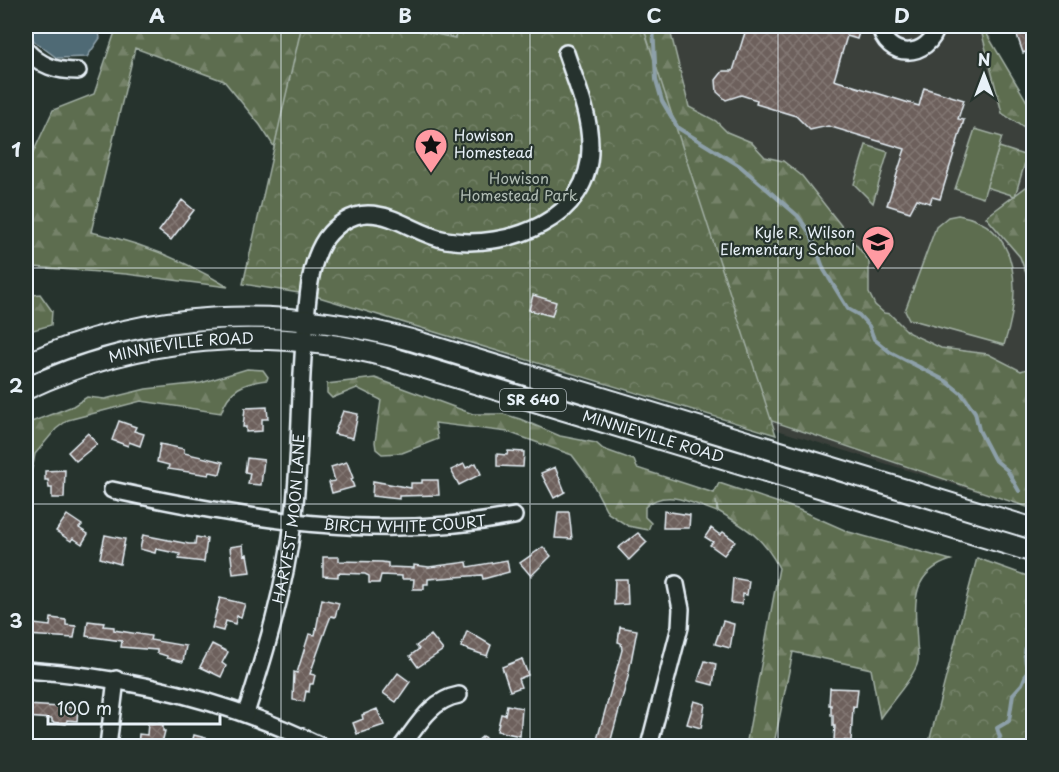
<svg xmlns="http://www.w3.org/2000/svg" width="1059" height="772" font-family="'Playpen Sans',sans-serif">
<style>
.built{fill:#3b403b}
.forest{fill:url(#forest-firs);stroke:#a2afa4;stroke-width:1.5}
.park{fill:url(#park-crowns);stroke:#a2afa4;stroke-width:1.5}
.pitch{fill:#5d6d4f;stroke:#a2afa4;stroke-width:1.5}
.water{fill:#506a75;stroke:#8da0a9;stroke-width:1.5}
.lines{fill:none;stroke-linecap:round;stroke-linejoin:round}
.stream{stroke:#8da0a9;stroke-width:4}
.building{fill:url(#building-cross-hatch);stroke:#e8f1f8;stroke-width:1.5}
.minor-casing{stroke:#e8f1f8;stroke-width:20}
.major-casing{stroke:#e8f1f8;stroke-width:24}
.minor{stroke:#26332d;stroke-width:15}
.major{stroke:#26332d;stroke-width:20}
.grid{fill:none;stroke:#e8f1f8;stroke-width:1.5;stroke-opacity:0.55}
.labels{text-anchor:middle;stroke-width:4.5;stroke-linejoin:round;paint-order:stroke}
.shield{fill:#26332d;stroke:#aeb8bb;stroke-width:1.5}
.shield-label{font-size:14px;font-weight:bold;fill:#e8f1f8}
.poi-label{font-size:15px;fill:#e8f1f8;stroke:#26332d;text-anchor:start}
.park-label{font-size:15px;fill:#b0bcb4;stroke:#26332d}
.street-label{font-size:15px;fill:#e8f1f8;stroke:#26332d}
.neatline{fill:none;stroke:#e8f1f8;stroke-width:2}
.grid-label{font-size:20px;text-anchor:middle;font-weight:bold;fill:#e8f1f8}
</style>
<defs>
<pattern id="forest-firs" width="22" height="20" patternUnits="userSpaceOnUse" patternTransform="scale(1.5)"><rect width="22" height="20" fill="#5d6d4f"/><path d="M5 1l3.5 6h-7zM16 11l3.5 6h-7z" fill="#748269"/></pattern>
<pattern id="park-crowns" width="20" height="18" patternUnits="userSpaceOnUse" patternTransform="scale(1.5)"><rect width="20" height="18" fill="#5d6d4f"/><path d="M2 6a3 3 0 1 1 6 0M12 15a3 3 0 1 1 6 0" fill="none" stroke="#748269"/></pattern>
<pattern id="building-cross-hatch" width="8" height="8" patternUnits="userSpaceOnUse" patternTransform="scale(1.5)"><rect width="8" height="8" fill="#6d605b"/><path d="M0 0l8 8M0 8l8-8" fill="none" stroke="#827773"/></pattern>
</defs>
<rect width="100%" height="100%" fill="#26332d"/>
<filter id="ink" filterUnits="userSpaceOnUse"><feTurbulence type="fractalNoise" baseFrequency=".0167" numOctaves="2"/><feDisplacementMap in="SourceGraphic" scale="12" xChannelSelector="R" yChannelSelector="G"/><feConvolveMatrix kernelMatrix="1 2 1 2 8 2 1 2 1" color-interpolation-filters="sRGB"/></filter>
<g filter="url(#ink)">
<!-- built -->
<path class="built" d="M643 26H986L1025 113 1033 110V509L774 429Z"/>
<!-- forest -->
<path class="forest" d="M117 26H285L377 42 286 165 260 125 224 81 135 48 91 232C139 242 186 261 228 287L126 274 33 267 26 234V168L53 110 94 94Z
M621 26H669L689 107 716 121 727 132 751 142 765 157 783 161 802 176 869 261V293L875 305 884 313 890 314 909 333 941 348 988 354 1021 371 1030 368 1033 361V509L603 364Z
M977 26H982L1029 105 1033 107V134L1002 113 982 34Z
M1030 184 1034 189 1033 327 1027 276 1020 257 986 217Z
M40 294 52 311 51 325 26 332V296Z
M247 369 263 370 268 377 267 380C244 383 229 388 221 413L141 401 68 420 56 429 35 454C33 468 31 470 28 483 26 491 31 496 26 503V424L73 406 87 397 105 399 146 389 201 383Z
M375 378 473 414H503L520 419 560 436 596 443 603 449 634 460 637 468 714 493 719 483 797 509 849 532 951 560C909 573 915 605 917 643 917 648 919 656 918 661 916 675 889 704 880 718L871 669 793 652 774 744 786 746H746L779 568C764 538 747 528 718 511L716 501 717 512C694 504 666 487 645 507V517L651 523 648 530 628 526 608 513 590 479 572 455 508 432 435 423 438 439 402 453 382 454 376 449 375 442 381 400 357 388 332 398 327 393V384Z"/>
<!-- park -->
<path class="park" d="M285 26H643L776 435 312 295 243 284 301 29Z
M866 145 888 152 873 203 854 184Z
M999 147 1027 156 1015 196 986 187Z
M977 558 1033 578V746H928Z"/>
<!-- pitch -->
<path class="pitch" d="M398 26H458L455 38Z
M975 129 1002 137 983 198 955 189Z
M958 215C1024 226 1020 297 1004 345L909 319 905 311 936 227 948 217Z"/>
<!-- water -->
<path class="water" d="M29 26H98L100 38 87 57 57 58 34 41Z"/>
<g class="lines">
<!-- stream -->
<path class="stream" d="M653 26 656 80 662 101 678 128 740 166 798 216 811 235 824 270 848 309 859 315 869 326 874 339 890 352 946 381 962 394 975 412 979 430 994 459 1007 470 1019 491
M1034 607V615
M997 746 1000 737 997 728 1009 721 1013 694 1022 684 1028 670C1023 658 1024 641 1034 631"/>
</g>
<!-- building -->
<path class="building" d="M747 26H861L857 39 847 36 834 80 919 106 924 88 964 100 958 119 964 120 940 199 932 197 930 203 917 199 910 212 887 205 905 149 828 126 810 130 796 116 756 104 757 100 741 95 726 100 717 92 716 80 723 71H733Z
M1014 26H1034V49L1023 53Z
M182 200 194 210 171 240 159 231Z
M533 295 556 302 552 316 529 310Z
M267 407 268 419H262V431L246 432V427H243L245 408Z
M343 411 358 414 353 438 334 434Z
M119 421 136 427 134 431 144 434 140 446 129 442 128 446 112 440Z
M88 433 97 444 76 461 68 452Z
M160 444 184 449V453L223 462 220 474 210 472 209 475 168 469 169 465 157 462Z
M508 451 524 452 523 467 497 466V454L507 455Z
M247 458 264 460 261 485 248 484 250 473 245 472Z
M347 462 353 478 351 479 354 487 332 493 329 482 335 481 331 467Z
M476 463 481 474 459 485 451 470 464 464 466 468Z
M555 467 565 492 554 498 541 473Z
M65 470 64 498H52V488H49L48 480H45V471Z
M422 480H438L439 495 399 496V499L372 496 373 481 411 488V483H422Z
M664 511 690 515 689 528H663Z
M558 512H569L572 539 555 538Z
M67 515 82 525 79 528 88 534 82 544 73 538 71 541 56 531Z
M711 528 720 535 723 532 735 541 724 555 710 545 713 542 705 537Z
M638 533 647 542 629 560 618 548Z
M105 535 125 539 120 564 100 558Z
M143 535 189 544H195L196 537 207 539 204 562 179 559 180 554 156 549 155 553 140 549Z
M243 545 244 555 247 554 250 572 233 574 230 547Z
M543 547 551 556 531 576 520 563Z
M323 557H339V561L382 562 388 563V567L414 568V565L429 567 467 562 468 567 507 560 509 572 483 579 482 575 428 579V584H424V589H413L414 579H402V576L381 575 379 583H369V576L365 574 338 573V577L323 576Z
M733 578 749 581 747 595 743 594 742 604 731 603Z
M615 579H627L628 604 614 605Z
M220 598 245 604 241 617 237 616 235 624 226 621 223 631 212 628Z
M322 599 339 603 335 617 331 616 327 626 310 674 315 675 313 684H310L309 692 306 691 304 702 293 700 294 672 297 673 309 634 315 635Z
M51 618 66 620V625L76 626 74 638 26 635V623L50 626Z
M88 621 104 623 103 626 114 627V630L151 636 150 640 186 646 183 662 167 658V656L157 653V650L121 647 122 641 86 636Z
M723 621 734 624 730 648 715 644Z
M620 627 637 630 628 677 609 747H595L622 650 621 643 618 642Z
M467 631 491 645 487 656 461 647Z
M431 635 443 650 418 667 410 656 419 649 416 646Z
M212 644 228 652 222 663 226 666 221 677 200 667Z
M522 659 528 675 518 679 521 687 510 691 502 667Z
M705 661 716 664 713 685 698 681Z
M398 673 410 682 396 702 383 693Z
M830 688 858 689 856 707 853 706 851 741 834 740 835 726H833V715H831V705H829Z
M694 701 705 704 701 728 687 724Z
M26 705 78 708 77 721 67 720 66 724 52 722V719L26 717Z
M507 705 522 708 520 736 497 731 501 714 505 715Z
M377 709 384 725 357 734 353 723 363 719 362 715Z
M148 723 163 724V731H165L161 747 138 746 139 734 147 735Z
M194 735 229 744V747H191Z
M483 736 493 747H470Z"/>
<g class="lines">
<!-- minor casing -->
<g class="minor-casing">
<g id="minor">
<path d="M880 26C885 59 929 60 937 26"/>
<path d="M26 50C41 66 56 71 78 71"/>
<path id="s1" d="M112 490C246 519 377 542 514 516"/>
<path d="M26 670C130 677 227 700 321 746"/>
<path id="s2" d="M246 713C266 651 285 588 293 522 301 459 299 394 305 331 308 300 308 264 326 238 336 225 351 214 368 214 396 214 418 235 446 240 507 250 592 220 590 146 590 114 576 83 566 53"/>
<path d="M108 746 116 679"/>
<path d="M402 746C418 725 431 700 459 695"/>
<path d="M649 746 680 627 681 609 676 584"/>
</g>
</g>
<!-- major casing -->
<g class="major-casing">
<g id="major">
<path d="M26 364C147 309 283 305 411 340L1034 529"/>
<path id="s3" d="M26 389C139 335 268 325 389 357L1034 552"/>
</g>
</g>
<!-- minor -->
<use href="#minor" class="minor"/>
<!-- major -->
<use href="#major" class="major"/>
</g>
</g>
<!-- grid -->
<path class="grid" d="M281 26V746M530 26V746M778 26V746M26 268H1034M26 504H1034"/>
<!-- icons -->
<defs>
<g id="sight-pin" transform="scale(1.725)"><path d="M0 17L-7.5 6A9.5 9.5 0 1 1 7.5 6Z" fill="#ff9aa2" stroke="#26332d"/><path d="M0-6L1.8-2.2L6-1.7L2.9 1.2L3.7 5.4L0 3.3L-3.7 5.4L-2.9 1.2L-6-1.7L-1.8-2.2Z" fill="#111"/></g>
<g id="school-pin" transform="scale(1.725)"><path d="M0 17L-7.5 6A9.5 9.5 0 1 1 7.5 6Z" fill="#ff9aa2" stroke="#26332d"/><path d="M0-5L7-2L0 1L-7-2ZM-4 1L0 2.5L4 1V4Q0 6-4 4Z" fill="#111"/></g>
</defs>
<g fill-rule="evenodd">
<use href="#sight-pin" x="431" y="145"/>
<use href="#school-pin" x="878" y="242"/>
</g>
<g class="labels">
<!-- shield labels -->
<rect class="shield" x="500" y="389" width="66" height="22" rx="4.5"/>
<g class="shield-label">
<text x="533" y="405">SR 640</text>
</g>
<!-- poi labels -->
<g class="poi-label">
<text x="454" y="141">Howison<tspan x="454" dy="17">Homestead</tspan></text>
<text x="855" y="238" text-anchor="end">Kyle R. Wilson<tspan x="855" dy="17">Elementary School</tspan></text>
</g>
<!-- park labels -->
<g class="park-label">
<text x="519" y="184">Howison<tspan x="519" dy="17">Homestead Park</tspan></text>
</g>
<!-- street labels -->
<g class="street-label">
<text dy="5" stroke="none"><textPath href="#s3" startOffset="162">MINNIEVILLE ROAD</textPath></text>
<text dy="5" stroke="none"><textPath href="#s3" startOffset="648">MINNIEVILLE ROAD</textPath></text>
<text dy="5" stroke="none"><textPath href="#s2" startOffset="200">HARVEST MOON LANE</textPath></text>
<text dy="5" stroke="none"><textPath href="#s1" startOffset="296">BIRCH WHITE COURT</textPath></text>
</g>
</g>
<!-- margin -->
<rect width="1059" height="772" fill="none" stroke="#26332d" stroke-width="66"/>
<!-- north arrow -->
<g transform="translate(984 75)" stroke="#26332d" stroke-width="4.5" paint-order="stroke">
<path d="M0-4.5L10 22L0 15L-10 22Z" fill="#e8f1f8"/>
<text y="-9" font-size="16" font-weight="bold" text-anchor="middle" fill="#e8f1f8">N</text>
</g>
<!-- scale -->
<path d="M48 715v9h172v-9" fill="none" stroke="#e8f1f8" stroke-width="3"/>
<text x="57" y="715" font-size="18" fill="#e8f1f8" stroke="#26332d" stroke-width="4.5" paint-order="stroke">100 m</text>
<rect x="33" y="33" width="993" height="706" class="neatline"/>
<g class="grid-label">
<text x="157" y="23">A</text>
<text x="405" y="23">B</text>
<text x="654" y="23">C</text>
<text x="902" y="23">D</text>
<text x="16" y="157">1</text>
<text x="16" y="393">2</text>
<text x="16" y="628">3</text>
</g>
</svg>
